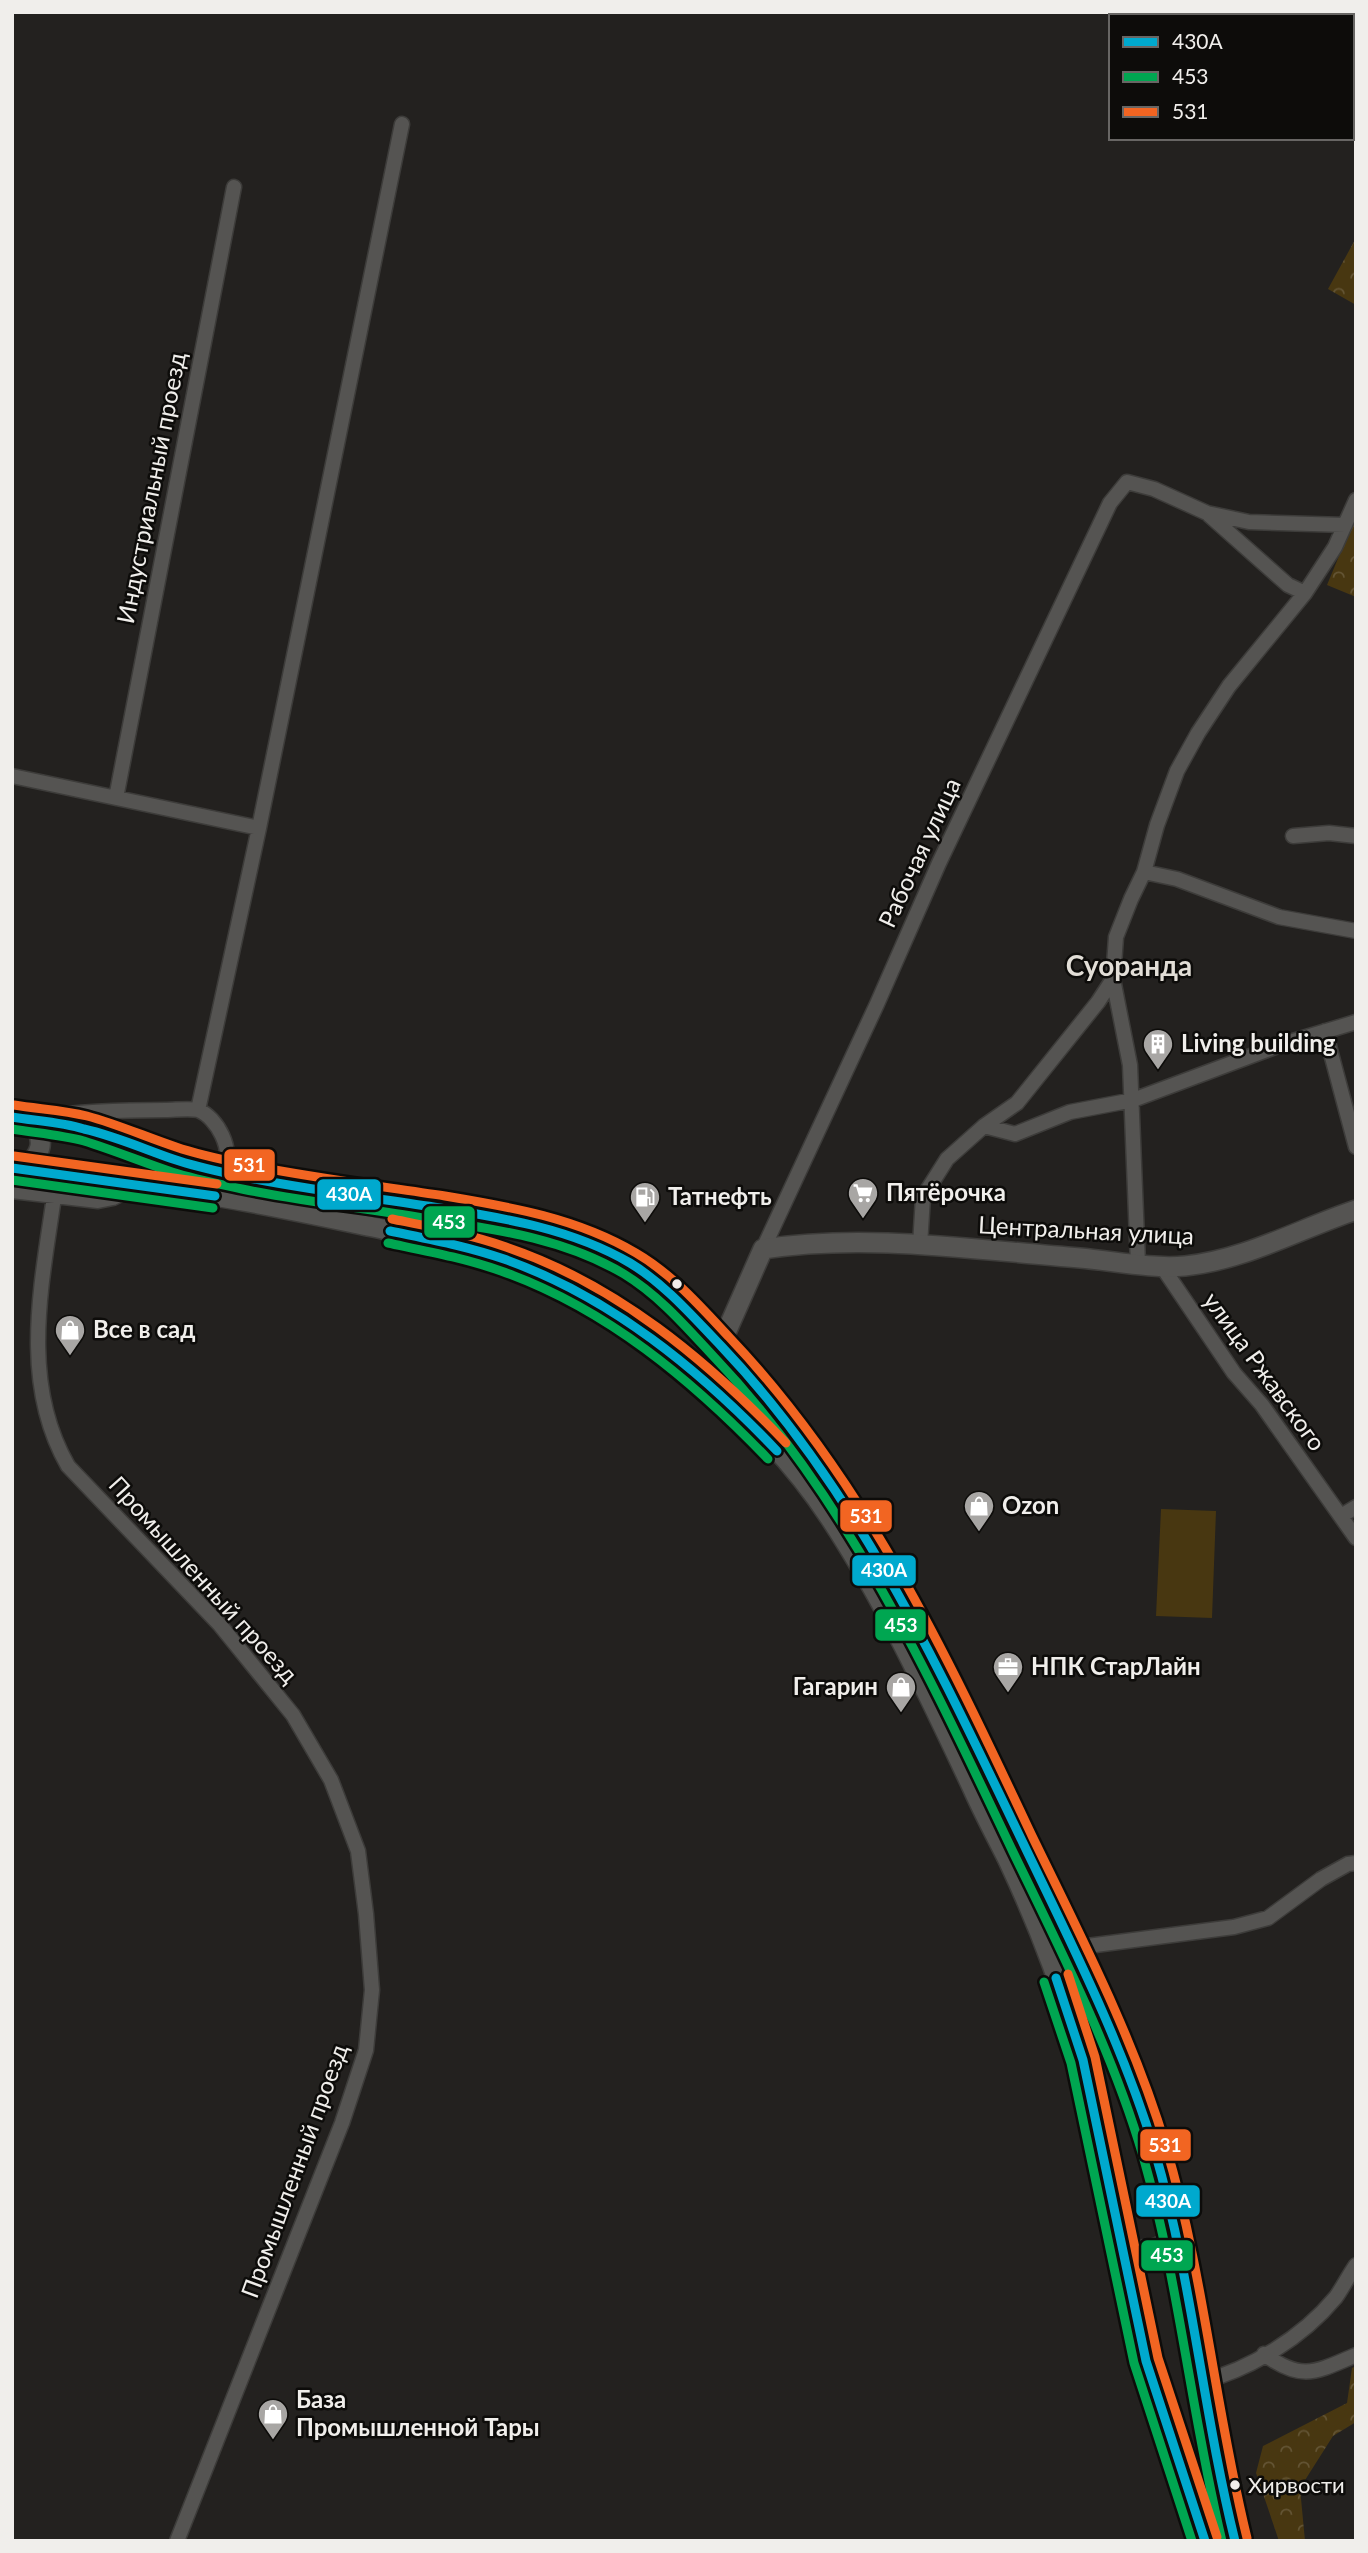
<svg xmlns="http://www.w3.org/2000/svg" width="1368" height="2553" font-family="Lato,sans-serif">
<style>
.forest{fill:url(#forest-crowns)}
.park{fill:#483711}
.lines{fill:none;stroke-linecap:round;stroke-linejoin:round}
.street-casing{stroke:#3d3c3a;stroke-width:17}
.secondary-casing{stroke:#3d3c3a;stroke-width:22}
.street{stroke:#555452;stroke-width:14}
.secondary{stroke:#555452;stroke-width:19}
.bus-1-casing{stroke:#0d0c0a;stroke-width:14}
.bus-2-casing{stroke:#0d0c0a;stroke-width:14}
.bus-3-casing{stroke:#0d0c0a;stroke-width:14}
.bus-1{stroke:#00a9ce;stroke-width:9}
.bus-2{stroke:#00a651;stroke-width:9}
.bus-3{stroke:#f26522;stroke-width:9}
.bus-dot{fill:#f0eeeb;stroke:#0d0c0a;stroke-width:2.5}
.labels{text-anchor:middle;stroke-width:5;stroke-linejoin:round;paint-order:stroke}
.bus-label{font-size:22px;fill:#f0eeeb;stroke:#0d0c0a;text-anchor:start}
.street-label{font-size:24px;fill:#f0eeeb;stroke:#0d0c0a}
.poi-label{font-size:24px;font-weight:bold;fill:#f0eeeb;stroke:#0d0c0a;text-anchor:start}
.quarter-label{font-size:28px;font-weight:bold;fill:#e2ded7;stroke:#0d0c0a}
.line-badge{stroke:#0d0c0a;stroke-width:2.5}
.badge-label{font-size:19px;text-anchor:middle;font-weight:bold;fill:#fff}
</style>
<defs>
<pattern id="forest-crowns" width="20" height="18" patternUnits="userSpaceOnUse" patternTransform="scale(1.75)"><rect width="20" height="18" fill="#483711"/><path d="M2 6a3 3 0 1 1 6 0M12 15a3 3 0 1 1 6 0" fill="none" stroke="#635434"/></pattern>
</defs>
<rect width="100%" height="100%" fill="#23211f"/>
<!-- forest -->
<path class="forest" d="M1356 238V305L1328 289Z
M1356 515V597L1327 585Z
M1356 2366V2422L1333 2436 1300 2488 1305 2541H1279L1256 2473 1263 2446 1347 2403 1352 2368Z"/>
<!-- park -->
<path class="park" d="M1161 1509 1216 1511 1212 1618 1156 1616Z"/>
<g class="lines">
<!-- street casing -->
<g class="street-casing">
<path id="street" d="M1209 515 1288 585 1305 593
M12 776 259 828
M116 798 234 187
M1293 836 1329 833 1356 836
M1144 872 1177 879 1279 917 1356 931
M1113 979 1130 1065 1138 1264
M1325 1031 1356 1147
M198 1110 259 828 402 124
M42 1117C83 1111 124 1110 166 1110 175 1110 189 1108 198 1110 217 1117 235 1151 223 1169 215 1180 198 1185 186 1189
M984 1126 1015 1134 1070 1112 1133 1100 1283 1044 1356 1022
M12 1191 98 1201 113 1198 138 1185
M54 1197C41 1287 20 1383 68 1466L220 1625 293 1715 331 1780 358 1851 366 1914 372 1990 366 2050 342 2123 177 2541
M920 1245 923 1197 947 1159 984 1126 1017 1103 1098 1002 1113 979 1116 937 1131 899 1144 872 1157 825 1177 771 1198 733 1229 686 1305 593 1335 547 1356 500
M763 1249 877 1004 939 863 1110 503 1127 482 1154 489 1207 513 1249 522 1345 525
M1161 1265 1234 1373 1262 1405 1356 1538
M1341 1516 1356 1507
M1072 1948 1234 1927 1268 1918 1321 1879 1348 1864 1356 1863
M1264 2354C1302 2382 1316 2372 1356 2355
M1201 2382C1251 2369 1302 2338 1336 2297 1343 2287 1349 2275 1356 2265"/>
</g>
<!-- secondary casing -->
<g class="secondary-casing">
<path id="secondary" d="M12 1117 83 1128 181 1162 245 1177 491 1216C554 1228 617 1247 666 1289 678 1300 688 1313 700 1324 850 1469 933 1656 1022 1842 1070 1943 1123 2043 1154 2150 1193 2278 1200 2412 1235 2541
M12 1168C69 1176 126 1182 183 1191 247 1200 310 1214 373 1227 422 1238 472 1246 520 1265 633 1309 763 1416 830 1518 886 1603 929 1696 972 1787 983 1812 996 1836 1008 1860 1038 1924 1064 1991 1082 2059 1106 2144 1116 2232 1136 2318 1153 2393 1177 2469 1205 2541
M22 1170C43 1154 46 1141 31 1119
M721 1344 763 1249C867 1233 975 1250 1080 1258 1114 1261 1151 1269 1185 1266 1245 1260 1299 1229 1356 1210
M1121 2245C1143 2254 1158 2251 1176 2236"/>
</g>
<!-- street -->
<use href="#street" class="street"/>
<!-- secondary -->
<use href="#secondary" class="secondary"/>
<!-- bus-1 casing -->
<g class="bus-1-casing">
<path id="bus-1" d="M12 1117C36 1121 61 1122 84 1129 115 1136 144 1149 173 1159 196 1167 221 1172 244 1177 309 1190 375 1198 440 1208 505 1218 572 1229 630 1263 666 1285 693 1317 722 1347 858 1490 939 1669 1024 1845 1072 1945 1123 2045 1155 2152 1192 2279 1203 2412 1235 2541
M12 1168 215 1196
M390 1231C428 1239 467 1246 504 1259 611 1297 700 1370 777 1451
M1056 1978 1083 2060 1146 2361 1205 2541"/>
</g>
<!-- bus-2 casing -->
<g class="bus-2-casing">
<path id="bus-2" d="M12 1129C36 1133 61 1135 84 1141 113 1150 142 1162 172 1172 194 1179 219 1184 242 1189 306 1202 372 1209 436 1220 501 1230 567 1240 624 1274 660 1296 687 1328 715 1358 849 1499 930 1678 1013 1852 1061 1951 1112 2050 1143 2156 1179 2282 1191 2413 1222 2541
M12 1180 213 1208
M388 1243C426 1251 464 1258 501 1271 606 1308 692 1380 768 1459
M1044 1982 1071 2063 1134 2363 1192 2541"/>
</g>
<!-- bus-3 casing -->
<g class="bus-3-casing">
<path id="bus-3" d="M14 1105C38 1109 63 1110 87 1116 117 1124 146 1137 176 1147 199 1155 224 1160 248 1165 313 1178 379 1186 445 1196 511 1207 577 1218 636 1253 672 1274 700 1306 729 1337 866 1481 949 1660 1033 1838 1082 1939 1134 2039 1166 2147 1204 2275 1215 2409 1247 2538
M14 1156 217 1184
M392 1219C431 1227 469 1234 506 1247 616 1284 707 1360 786 1443
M1068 1974 1095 2057 1158 2358 1217 2537"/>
</g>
<!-- bus-1 -->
<use href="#bus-1" class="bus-1"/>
<!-- bus-2 -->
<use href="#bus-2" class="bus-2"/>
<!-- bus-3 -->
<use href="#bus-3" class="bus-3"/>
</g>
<!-- icons -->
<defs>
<g id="building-pin" transform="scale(1.575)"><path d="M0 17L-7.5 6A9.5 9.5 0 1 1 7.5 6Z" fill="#a8a6a4" stroke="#0d0c0a"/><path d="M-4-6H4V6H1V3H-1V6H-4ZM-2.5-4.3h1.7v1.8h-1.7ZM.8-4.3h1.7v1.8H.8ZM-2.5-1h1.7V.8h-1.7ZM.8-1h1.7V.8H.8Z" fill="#fff"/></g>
<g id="supermarket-pin" transform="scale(1.575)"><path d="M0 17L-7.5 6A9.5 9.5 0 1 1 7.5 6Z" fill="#a8a6a4" stroke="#0d0c0a"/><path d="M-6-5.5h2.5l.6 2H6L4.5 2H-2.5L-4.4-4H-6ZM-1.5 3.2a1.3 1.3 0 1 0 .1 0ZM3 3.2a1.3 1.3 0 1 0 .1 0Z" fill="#fff"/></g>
<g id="fuel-pin" transform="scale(1.575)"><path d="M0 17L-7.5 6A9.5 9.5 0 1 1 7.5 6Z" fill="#a8a6a4" stroke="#0d0c0a"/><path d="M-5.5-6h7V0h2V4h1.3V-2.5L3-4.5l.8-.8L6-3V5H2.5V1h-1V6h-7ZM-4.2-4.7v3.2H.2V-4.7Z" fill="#fff"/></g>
<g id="shop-pin" transform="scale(1.575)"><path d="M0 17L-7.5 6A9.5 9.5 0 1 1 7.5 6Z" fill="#a8a6a4" stroke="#0d0c0a"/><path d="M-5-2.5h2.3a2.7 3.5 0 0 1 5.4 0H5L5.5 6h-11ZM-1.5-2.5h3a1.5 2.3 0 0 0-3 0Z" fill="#fff"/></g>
<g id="office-pin" transform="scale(1.575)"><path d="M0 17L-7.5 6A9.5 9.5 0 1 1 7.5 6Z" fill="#a8a6a4" stroke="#0d0c0a"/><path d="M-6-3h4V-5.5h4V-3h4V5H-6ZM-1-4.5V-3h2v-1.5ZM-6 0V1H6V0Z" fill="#fff"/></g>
</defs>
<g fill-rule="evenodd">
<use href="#building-pin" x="1158" y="1044"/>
<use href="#supermarket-pin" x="863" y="1193"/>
<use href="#fuel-pin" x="645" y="1197"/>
<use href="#shop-pin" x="70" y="1330"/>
<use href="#shop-pin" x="979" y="1506"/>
<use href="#office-pin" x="1008" y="1667"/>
<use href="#shop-pin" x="901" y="1687"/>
<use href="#shop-pin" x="273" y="2414"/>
</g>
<!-- markers -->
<g class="bus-dot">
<circle cx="677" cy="1284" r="6"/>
<circle cx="1235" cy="2485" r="6"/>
</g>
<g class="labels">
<!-- bus labels -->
<g class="bus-label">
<text x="1248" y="2493">Хирвости</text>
</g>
<!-- street labels -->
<g class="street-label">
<text transform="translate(152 488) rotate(-79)" y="8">Индустриальный проезд</text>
<text transform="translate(920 853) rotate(-65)" y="8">Рабочая улица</text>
<text transform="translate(1086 1231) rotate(3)" y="8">Центральная улица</text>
<text transform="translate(1264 1372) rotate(54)" y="8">улица Ржавского</text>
<text transform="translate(203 1580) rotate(48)" y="8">Промышленный проезд</text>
<text transform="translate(295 2171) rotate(-70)" y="8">Промышленный проезд</text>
</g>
<!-- poi labels -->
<g class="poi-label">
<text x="1181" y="1052">Living building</text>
<text x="886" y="1201">Пятёрочка</text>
<text x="668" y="1205">Татнефть</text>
<text x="93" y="1338">Все в сад</text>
<text x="1002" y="1514">Ozon</text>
<text x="1031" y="1675">НПК СтарЛайн</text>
<text x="878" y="1695" text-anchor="end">Гагарин</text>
<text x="296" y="2408">База<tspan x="296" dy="28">Промышленной Тары</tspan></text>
</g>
<!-- quarter labels -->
<g class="quarter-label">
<text x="1129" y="976">Суоранда</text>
</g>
</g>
<g class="line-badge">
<rect x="223" y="1148" width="53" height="34" rx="7" fill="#f26522"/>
<rect x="316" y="1178" width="66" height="33" rx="7" fill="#00a9ce"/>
<rect x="423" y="1205" width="53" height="34" rx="7" fill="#00a651"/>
<rect x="839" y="1499" width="54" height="34" rx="7" fill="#f26522"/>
<rect x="851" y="1554" width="66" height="33" rx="7" fill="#00a9ce"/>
<rect x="874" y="1608" width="53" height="34" rx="7" fill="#00a651"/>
<rect x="1139" y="2128" width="53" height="34" rx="7" fill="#f26522"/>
<rect x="1135" y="2184" width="66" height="34" rx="7" fill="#00a9ce"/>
<rect x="1140" y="2239" width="54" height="33" rx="7" fill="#00a651"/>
</g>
<g class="badge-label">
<text x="249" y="1172">531</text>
<text x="349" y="1201">430А</text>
<text x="449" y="1229">453</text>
<text x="866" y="1523">531</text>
<text x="884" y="1577">430А</text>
<text x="901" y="1632">453</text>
<text x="1165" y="2152">531</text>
<text x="1168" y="2208">430А</text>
<text x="1167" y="2262">453</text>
</g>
<!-- border -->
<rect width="1368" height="2553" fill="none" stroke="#f0eeeb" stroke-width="28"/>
<!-- legend -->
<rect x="1109" y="14" width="245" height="126" fill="#0d0c0a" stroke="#686664" stroke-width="2"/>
<rect x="1123" y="37" width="35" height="10" fill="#00a9ce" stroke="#686664" stroke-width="2"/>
<text x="1172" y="49" font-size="21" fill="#f0eeeb">430А</text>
<rect x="1123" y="72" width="35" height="10" fill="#00a651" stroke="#686664" stroke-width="2"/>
<text x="1172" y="84" font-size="21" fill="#f0eeeb">453</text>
<rect x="1123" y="107" width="35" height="10" fill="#f26522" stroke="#686664" stroke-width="2"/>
<text x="1172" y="119" font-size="21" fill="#f0eeeb">531</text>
</svg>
